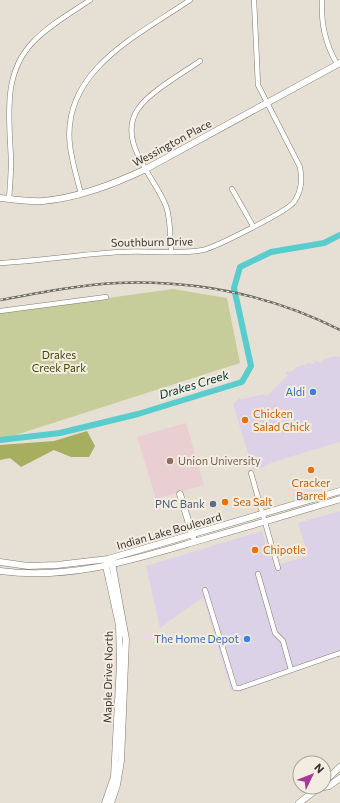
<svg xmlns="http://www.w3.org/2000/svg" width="340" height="803" font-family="Commissioner,sans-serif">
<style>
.commercial{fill:#dcd2e7}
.education{fill:#eacfd2}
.green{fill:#c6cc9a}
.forest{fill:#a6ae5f}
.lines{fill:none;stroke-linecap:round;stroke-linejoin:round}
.river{stroke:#59ccce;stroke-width:6}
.street-casing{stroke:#817b70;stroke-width:5.5}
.secondary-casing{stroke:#817b70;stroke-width:7}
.street{stroke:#fff;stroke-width:4.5}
.secondary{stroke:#fff;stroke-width:6}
.rail-casing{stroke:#6e6b63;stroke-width:2.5}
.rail{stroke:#f3ede1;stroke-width:1;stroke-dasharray:3;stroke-linecap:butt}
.shop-dot{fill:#3f7fe0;stroke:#f3ede1;stroke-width:1.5}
.food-dot{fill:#e8710a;stroke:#f3ede1;stroke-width:1.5}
.education-dot{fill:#8d6e63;stroke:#f3ede1;stroke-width:1.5}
.service-dot{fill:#5c6f8a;stroke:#f3ede1;stroke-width:1.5}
.labels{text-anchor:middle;stroke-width:4;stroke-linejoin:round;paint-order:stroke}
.street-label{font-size:11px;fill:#36342f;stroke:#f3ede1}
.park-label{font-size:11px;fill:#434709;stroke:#f3ede1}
.shop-label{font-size:11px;fill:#366cbe;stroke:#f3ede1;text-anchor:end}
.food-label{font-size:11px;fill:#c56008;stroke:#f3ede1;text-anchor:start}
.education-label{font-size:11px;fill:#785e54;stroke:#f3ede1;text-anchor:start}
.service-label{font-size:11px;fill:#4e5e75;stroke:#f3ede1;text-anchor:end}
.water-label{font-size:12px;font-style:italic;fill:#003738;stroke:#f3ede1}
</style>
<rect width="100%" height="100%" fill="#e6e0d4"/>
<!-- commercial -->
<path class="commercial" d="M335 356 340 357V442L273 462 262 468 253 470 233 404 239 398 242 399 264 394 265 396 268 395 288 375 286 374 287 371 290 372 297 367 309 363 314 364 315 360 320 363 324 359Z
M340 511V656L239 692 231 690 203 597 160 628 146 566 262 531 274 566 308 556 298 523Z"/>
<!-- education -->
<path class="education" d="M186 423 204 485 156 499 137 437Z"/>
<!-- green -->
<path class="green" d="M173 289 227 298 240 363 0 440V313Z"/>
<!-- forest -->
<path class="forest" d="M87 431 95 446 89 457H71L54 450 21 467 10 458 0 460V445L54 441Z"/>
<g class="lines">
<!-- river -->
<path class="river" d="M0 440 60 433 138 414 242 382 251 366 234 288 240 267 271 252 324 243 340 235"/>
<!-- street casing -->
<g class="street-casing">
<path id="street" d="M322 0C321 24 325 43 337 64
M232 189 253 226
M81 194C77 178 72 162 70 146 61 71 137 36 190 0
M9 199C10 187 11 174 11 162 10 121 1 75 33 42 49 25 71 13 90 0
M171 251C170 236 171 220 166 206 155 177 116 141 138 109 149 92 183 73 200 61
M0 263C40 261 81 254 121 252 148 250 177 255 203 250 216 247 288 211 294 202 302 190 302 180 300 167L258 85 254 0
M0 311 106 297
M251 473 278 568
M258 574 275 633 283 641 291 670
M205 590 235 688H240L340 653"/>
</g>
<!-- secondary casing -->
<g class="secondary-casing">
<path id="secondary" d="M0 198C14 199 29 202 43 201 79 198 114 184 146 169L340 63
M180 494 193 537
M0 562 28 566 57 565 108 559 340 491
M0 571C69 580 129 561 194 542 243 528 291 514 340 499
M324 782 340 767
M319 788 329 786 340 778
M105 803 114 777 120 664 119 625 106 566 107 563
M111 803 117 785 121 761 126 639 112 563
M299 803 320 787"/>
</g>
<!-- street -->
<use href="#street" class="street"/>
<!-- secondary -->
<use href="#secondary" class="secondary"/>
<!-- rail casing -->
<g class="rail-casing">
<path id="rail" d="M0 300C38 293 78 285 117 283 194 280 271 295 340 330"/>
</g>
<!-- rail -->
<use href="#rail" class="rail"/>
</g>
<!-- markers -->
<g class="shop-dot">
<circle cx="313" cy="392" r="4"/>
<circle cx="247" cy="639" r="4"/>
</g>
<g class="food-dot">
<circle cx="245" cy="420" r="4"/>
<circle cx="311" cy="470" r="4"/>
<circle cx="225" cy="502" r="4"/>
<circle cx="255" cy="550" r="4"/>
</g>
<circle class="education-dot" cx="170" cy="461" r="4"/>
<circle class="service-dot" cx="213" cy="504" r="4"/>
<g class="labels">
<!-- street labels -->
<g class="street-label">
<text transform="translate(172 143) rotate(-28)" y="4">Wessington Place</text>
<text transform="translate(152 242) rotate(-1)" y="4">Southburn Drive</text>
<text transform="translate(169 531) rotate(-16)" y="4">Indian Lake Boulevard</text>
<text transform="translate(108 677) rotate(-89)" y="4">Maple Drive North</text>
</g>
<!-- park labels -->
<g class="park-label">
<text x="59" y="359">Drakes<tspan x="59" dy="13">Creek Park</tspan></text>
</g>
<!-- shop labels -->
<g class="shop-label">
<text x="305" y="396">Aldi</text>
<text x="239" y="643">The Home Depot</text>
</g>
<!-- food labels -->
<g class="food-label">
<text x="253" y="418">Chicken<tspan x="253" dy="13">Salad Chick</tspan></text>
<text x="311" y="487" text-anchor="middle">Cracker<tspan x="311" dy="13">Barrel</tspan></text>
<text x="233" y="506">Sea Salt</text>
<text x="263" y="554">Chipotle</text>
</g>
<!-- education labels -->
<g class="education-label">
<text x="178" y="465">Union University</text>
</g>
<!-- service labels -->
<g class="service-label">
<text x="205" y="508">PNC Bank</text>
</g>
<!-- water labels -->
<g class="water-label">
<text transform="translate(194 385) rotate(-17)" y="4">Drakes Creek</text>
</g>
</g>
<!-- north arrow -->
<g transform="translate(312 775) rotate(47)"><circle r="19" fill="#f3ede1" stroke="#a7a39a"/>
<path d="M0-3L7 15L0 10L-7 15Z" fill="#a63a9a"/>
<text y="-6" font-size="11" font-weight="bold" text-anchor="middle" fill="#36342f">N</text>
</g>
</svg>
